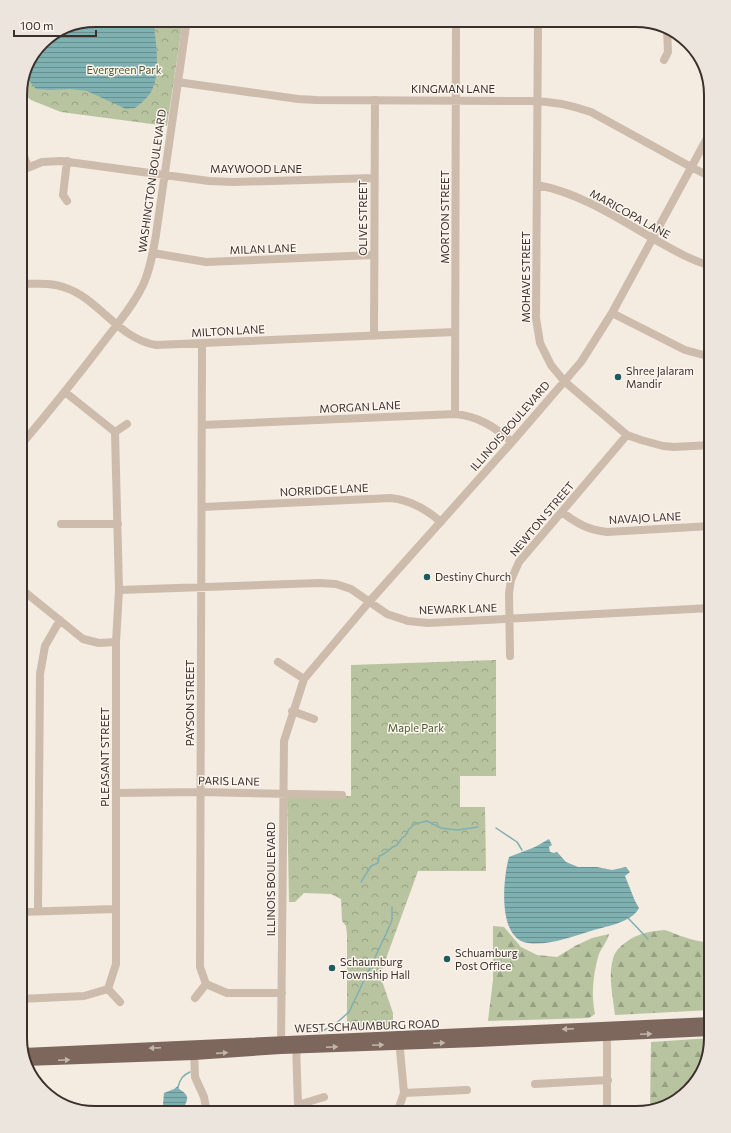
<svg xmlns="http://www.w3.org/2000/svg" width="731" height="1133" font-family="Commissioner,sans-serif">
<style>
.forest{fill:url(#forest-firs)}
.park{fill:url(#park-crowns)}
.water{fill:url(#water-rules)}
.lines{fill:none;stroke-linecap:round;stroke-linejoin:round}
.stream{stroke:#7fb0b2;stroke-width:1.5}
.minor{stroke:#cdbbac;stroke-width:8}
.major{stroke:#7d675c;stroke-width:10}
.oneway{fill:#c2b5ac}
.poi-dot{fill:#1f5a5e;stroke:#fbf5ee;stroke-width:1.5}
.labels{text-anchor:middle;stroke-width:3;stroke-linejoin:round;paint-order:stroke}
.park-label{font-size:11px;fill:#4a5a2e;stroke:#fbf5ee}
.street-label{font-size:11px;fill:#3b302b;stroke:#fbf5ee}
.poi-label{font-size:11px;fill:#3b302b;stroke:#fbf5ee;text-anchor:start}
.rim{fill:none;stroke:#3b302b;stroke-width:2}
</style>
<defs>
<pattern id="forest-firs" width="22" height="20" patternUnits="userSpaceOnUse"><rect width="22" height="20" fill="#b8c4a0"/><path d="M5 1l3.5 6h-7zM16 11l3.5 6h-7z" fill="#97a083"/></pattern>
<pattern id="park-crowns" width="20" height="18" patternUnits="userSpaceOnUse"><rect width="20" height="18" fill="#b8c4a0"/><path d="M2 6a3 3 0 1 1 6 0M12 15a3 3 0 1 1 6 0" fill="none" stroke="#97a083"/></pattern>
<pattern id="water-rules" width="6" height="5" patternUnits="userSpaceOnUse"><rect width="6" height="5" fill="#7fb0b2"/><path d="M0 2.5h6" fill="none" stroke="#699091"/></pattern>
</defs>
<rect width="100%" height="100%" fill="#f4ebe1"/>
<!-- forest -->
<path class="forest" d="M493 926 504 927 521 947 537 955 557 957 575 946 592 938 609 934C607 943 600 949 598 957 593 976 591 995 595 1014L589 1018 488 1021 493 980Z
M665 930C679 935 696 943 711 942V1010L615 1015C613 997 608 976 613 959 615 950 622 945 629 940 640 933 651 931 665 930Z
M711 1038 699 1080 670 1105 650 1110 651 1042Z"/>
<!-- park -->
<path class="park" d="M95 20H183L167 126 61 112 31 100 20 91 42 42 66 26Z
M496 660V776H460V807H485L486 871H418L380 975 393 1013V1029L347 1030V935L346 926 342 921 341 899 331 894 304 893 295 902H289L287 795 351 796V665Z"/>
<!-- water -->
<path class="water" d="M95 20H153C156 40 162 78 149 95 145 100 140 104 135 108L126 109 87 91 70 89 51 90 36 89 26 77 42 42 66 26Z
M549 839 552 845 549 847 550 852 554 853 557 852 566 862 578 867H597L612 870 626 867 630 872 625 876 635 901 639 908C632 922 608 926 594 930 575 936 547 946 528 943 497 939 503 878 509 857L535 847Z
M178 1086 179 1089C193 1097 186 1102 180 1113H178L177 1111 166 1108 163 1104 164 1093 174 1089Z"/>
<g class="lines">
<!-- stream -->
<path class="stream" d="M496 828 517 842 522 850
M361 882 371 866 378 863 379 856C387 854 390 847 397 845L402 838 405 836 409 829 415 824 427 821 441 828 457 830 478 827
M628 918 648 939
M320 1032 333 1026 349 1012 386 934 392 920V907
M178 1087C180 1079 183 1075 190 1072"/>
<!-- minor -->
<path class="minor" d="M538 20 536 318 540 343 551 365 564 381 627 435 641 440 663 446 674 447 711 445
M664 60 668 52 667 29
M177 82 298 99 316 100 530 101C551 101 571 105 591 112L691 167 711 177
M20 145 28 167
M20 171 42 162 61 161 209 181 234 182 374 178
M537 185C582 193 622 221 661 243 677 252 693 261 711 266
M67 201 63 195 67 161
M153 253 206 262 374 255
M20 284C35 284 51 282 66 288 99 299 119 339 156 345L455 332
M612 313 685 350 711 357
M374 336 375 100
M202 344 200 967 206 984 227 993H282
M65 392 115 432 119 590 116 642V964L108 989 120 1002
M455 414 456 20
M202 425 455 414C478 416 495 427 512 442
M115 432 127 424
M20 446C47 414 73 382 99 348 114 328 132 308 143 285 150 270 153 252 156 235L186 26 188 20
M202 507 391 498C411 500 426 509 441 522
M562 512C576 523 588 530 607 532L711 526
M61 524H118
M20 588 83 639 99 643 116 642
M119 590 319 583 336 584 351 589 387 614 408 621 428 623 711 608
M510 656 509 593 511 580 519 562 627 435
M278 662 304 679
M292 711 314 719
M116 793 200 792 342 795
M38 911 40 674 45 646 60 620
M20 912 116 909
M195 998 206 984
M20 999 84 996 108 989
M607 1030V1113
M296 1044 298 1105 303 1113
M281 1046 284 741 304 679 369 602 512 442 581 362 612 313 711 131
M194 1049 195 1077 204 1097 207 1113
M535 1084 608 1080
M404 1093 467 1090
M298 1105 324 1097
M397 1113 404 1093 399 1039"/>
<!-- major -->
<path class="major" d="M23 1053 711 1022
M25 1061 194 1055 281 1049 478 1042 711 1031"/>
</g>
<!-- one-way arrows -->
<defs><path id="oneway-solid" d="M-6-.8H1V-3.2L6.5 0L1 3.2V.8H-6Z"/></defs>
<g class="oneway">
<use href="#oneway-solid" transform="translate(568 1029) rotate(177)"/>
<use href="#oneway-solid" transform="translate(646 1034) rotate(-3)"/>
<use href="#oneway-solid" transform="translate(439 1043) rotate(-2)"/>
<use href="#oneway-solid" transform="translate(378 1045) rotate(-3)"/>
<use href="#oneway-solid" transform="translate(332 1047) rotate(-2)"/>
<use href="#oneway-solid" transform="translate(155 1048) rotate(178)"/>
<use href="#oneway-solid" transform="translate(222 1053) rotate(-4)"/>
<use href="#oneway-solid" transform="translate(64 1060) rotate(-2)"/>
</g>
<!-- markers -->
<g class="poi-dot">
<circle cx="618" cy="377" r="4"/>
<circle cx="427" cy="577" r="4"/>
<circle cx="447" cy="959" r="4"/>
<circle cx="332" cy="968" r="4"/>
</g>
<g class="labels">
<!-- park labels -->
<g class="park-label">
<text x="124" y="74">Evergreen Park</text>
<text x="416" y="732">Maple Park</text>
</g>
<!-- street labels -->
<g class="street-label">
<text x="453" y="93">KINGMAN LANE</text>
<text x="256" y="173">MAYWOOD LANE</text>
<text transform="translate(152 181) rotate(-82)" y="4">WASHINGTON BOULEVARD</text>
<text transform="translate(630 214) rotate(29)" y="4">MARICOPA LANE</text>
<text transform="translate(445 217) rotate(-90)" y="4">MORTON STREET</text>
<text transform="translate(363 218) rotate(-90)" y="4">OLIVE STREET</text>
<text transform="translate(263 249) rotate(-2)" y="4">MILAN LANE</text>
<text transform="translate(526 277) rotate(-90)" y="4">MOHAVE STREET</text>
<text transform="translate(228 331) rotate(-3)" y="4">MILTON LANE</text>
<text transform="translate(360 407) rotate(-3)" y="4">MORGAN LANE</text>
<text transform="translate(510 426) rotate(-49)" y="4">ILLINOIS BOULEVARD</text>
<text transform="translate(324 490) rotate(-3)" y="4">NORRIDGE LANE</text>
<text transform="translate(645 518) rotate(-3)" y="4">NAVAJO LANE</text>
<text transform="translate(542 519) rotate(-50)" y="4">NEWTON STREET</text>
<text transform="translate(458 609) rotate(-2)" y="4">NEWARK LANE</text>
<text transform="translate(190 703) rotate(-90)" y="4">PAYSON STREET</text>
<text transform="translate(105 757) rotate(-90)" y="4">PLEASANT STREET</text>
<text transform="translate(229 781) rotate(1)" y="4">PARIS LANE</text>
<text transform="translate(271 879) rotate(-90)" y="4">ILLINOIS BOULEVARD</text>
<text transform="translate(367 1026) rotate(-2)" y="4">WEST SCHAUMBURG ROAD</text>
</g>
<!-- poi labels -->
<g class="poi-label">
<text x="626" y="375">Shree Jalaram<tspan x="626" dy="13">Mandir</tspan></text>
<text x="435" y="581">Destiny Church</text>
<text x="455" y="957">Schuamburg<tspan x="455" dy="13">Post Office</tspan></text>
<text x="340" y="966">Schaumburg<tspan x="340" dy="13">Township Hall</tspan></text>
</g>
</g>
<!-- crop -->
<path d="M0 0H731V1133H0ZM95 27H636A68 68 0 0 1 704 95V1038A68 68 0 0 1 636 1106H95A68 68 0 0 1 27 1038V95A68 68 0 0 1 95 27Z" fill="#ece5de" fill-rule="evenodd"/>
<path class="rim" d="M95 27H636A68 68 0 0 1 704 95V1038A68 68 0 0 1 636 1106H95A68 68 0 0 1 27 1038V95A68 68 0 0 1 95 27Z"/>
<!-- scale -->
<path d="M14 30v6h82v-6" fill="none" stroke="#3b302b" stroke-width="2"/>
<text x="20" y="30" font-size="12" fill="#3b302b" stroke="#fbf5ee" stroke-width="3" paint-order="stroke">100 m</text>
</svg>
